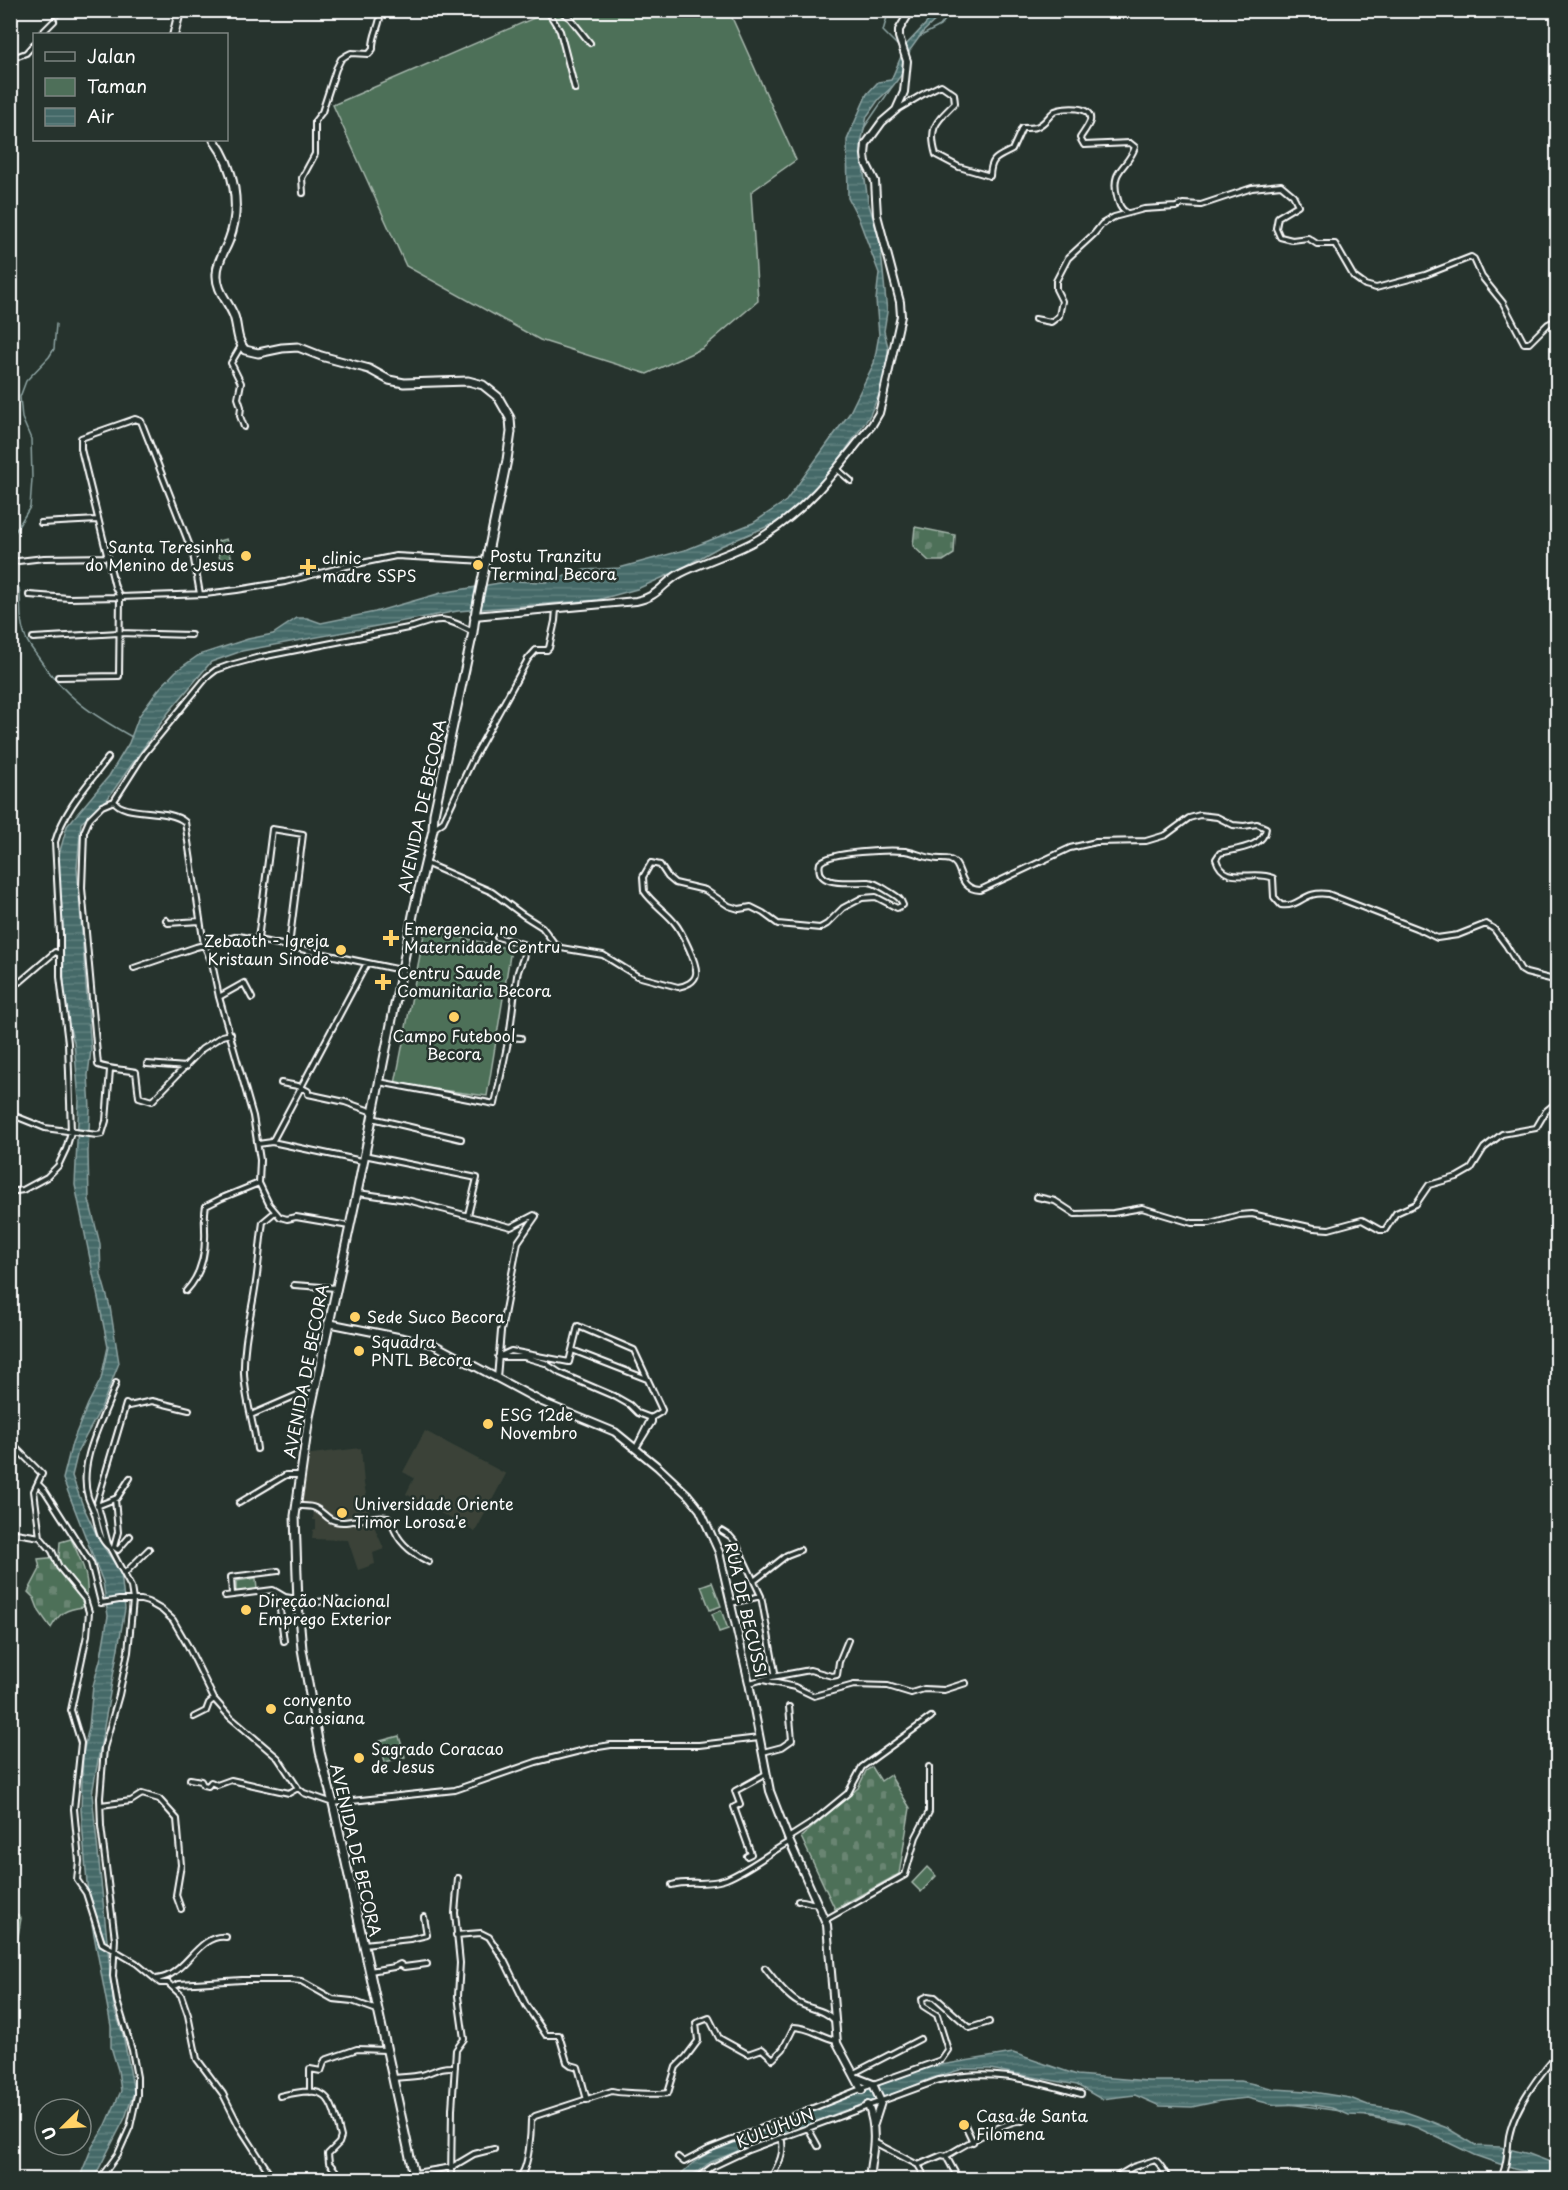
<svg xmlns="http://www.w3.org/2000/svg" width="1568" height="2190" font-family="'Playpen Sans',sans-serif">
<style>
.built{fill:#3a4339}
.green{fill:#4e6f59;stroke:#a6b7ac;stroke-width:1.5}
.cemetery{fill:url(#cemetery-stones);stroke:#a6b7ac;stroke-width:1.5}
.park{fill:url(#park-dots);stroke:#a6b7ac;stroke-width:1.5}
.water{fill:url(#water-rules);stroke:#8fa5a4;stroke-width:1.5}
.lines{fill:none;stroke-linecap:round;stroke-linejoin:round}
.stream{stroke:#8fa5a4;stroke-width:1.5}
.street-casing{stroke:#fff;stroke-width:8}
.secondary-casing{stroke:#fff;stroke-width:10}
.primary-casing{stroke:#fff;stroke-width:11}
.street{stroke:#26332d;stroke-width:4}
.secondary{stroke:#26332d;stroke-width:6}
.primary{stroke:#26332d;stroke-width:7}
.poi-dot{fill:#ffd166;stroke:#26332d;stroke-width:2}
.labels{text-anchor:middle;stroke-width:5;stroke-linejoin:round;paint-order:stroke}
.poi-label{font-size:16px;fill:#fff;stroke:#26332d;text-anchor:start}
.street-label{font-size:16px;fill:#fff;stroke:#26332d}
</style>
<defs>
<pattern id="cemetery-stones" width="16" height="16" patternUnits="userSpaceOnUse" patternTransform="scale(1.5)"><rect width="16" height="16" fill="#4e6f59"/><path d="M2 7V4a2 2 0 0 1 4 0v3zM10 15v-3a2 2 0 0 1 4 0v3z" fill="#698572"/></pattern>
<pattern id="park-dots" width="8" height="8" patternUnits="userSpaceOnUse" patternTransform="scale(1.5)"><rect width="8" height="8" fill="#4e6f59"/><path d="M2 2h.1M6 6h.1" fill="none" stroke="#698572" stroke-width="1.8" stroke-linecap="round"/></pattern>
<pattern id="water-rules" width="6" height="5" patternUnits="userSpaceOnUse" patternTransform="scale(1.5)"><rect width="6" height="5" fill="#446968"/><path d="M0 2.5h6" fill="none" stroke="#60807f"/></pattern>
</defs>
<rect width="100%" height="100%" fill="#26332d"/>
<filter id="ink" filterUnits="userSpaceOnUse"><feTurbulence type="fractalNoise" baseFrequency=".0167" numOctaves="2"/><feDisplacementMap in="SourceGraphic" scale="12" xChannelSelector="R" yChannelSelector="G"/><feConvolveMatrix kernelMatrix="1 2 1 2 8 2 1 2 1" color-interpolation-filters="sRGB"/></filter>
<g filter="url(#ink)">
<!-- built -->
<path class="built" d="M425 1431 506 1474 475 1532 406 1494 414 1478 403 1472Z
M361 1448 364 1484 371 1519 384 1549 373 1553 375 1564 358 1570 348 1540 312 1539 313 1530 316 1529V1520H313L314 1508 296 1506 303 1455Z"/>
<!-- green -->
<path class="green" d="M550 11H729L796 160 751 192 758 301 703 348 647 374 540 340 406 266 333 105Z
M226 539 232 559 221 562 215 542Z
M425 929 511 949 487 1096 395 1084Z
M256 1578 257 1590 236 1592V1581Z
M712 1582 721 1606 710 1610 701 1586Z
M721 1610 728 1629 719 1632 712 1614Z
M399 1736 405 1757 385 1762 380 1741Z
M927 1867 936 1876 921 1892 912 1883Z"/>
<!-- cemetery -->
<path class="cemetery" d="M915 527 955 535 954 554 943 561H929L913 546Z
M71 1539C81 1560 94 1584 83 1607 66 1609 59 1613 51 1628L39 1611 34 1598 28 1592 40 1569 38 1559 59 1557 60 1542Z
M872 1767 881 1781 890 1775 910 1808 899 1874 835 1909 801 1837 858 1788 866 1771Z"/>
<!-- park -->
<path class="park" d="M11 1909 21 1918 11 1979Z"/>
<!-- water -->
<path class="water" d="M938 11H945L923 32 910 50 904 71 893 86 879 99 867 116 861 143 863 166 868 201 880 242 887 312 884 331 888 347 887 364 881 390 869 417 831 471 792 516 721 546 675 572 637 589 597 600 458 611 242 651 211 662 168 713 106 801 81 823 77 868 91 1050 88 1075 90 1109 88 1152 89 1200 100 1244 101 1275 110 1307 119 1363 101 1408 78 1451 72 1476 83 1506 99 1540 121 1573 125 1609 92 1794 114 2008 123 2034 134 2092 125 2118 93 2180 79 2179 92 2147 106 2125 121 2091 118 2070 111 2047V2026L89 1908 81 1810 83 1753 89 1727 93 1686 101 1657 108 1616 103 1582 63 1479 72 1443 88 1404 101 1379 108 1347 75 1185 79 1100 74 1042 68 1022 64 993 63 926 58 858 67 826 109 776 129 743 139 716 159 689 176 671 199 655 248 639 273 634 297 618H307L321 623 375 612 441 593 511 581 546 582 584 570 619 568 688 549 753 523 786 501 849 414 874 363 879 335 876 300 879 273 858 217 848 198 847 140 867 94 878 82 891 80 906 45Z
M1013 2053 1077 2075 1148 2081H1241L1275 2089 1307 2091 1350 2098 1368 2105 1397 2109 1417 2116 1447 2128 1477 2146 1500 2147 1529 2154 1558 2165 1557 2178 1514 2169 1474 2155 1418 2128 1395 2120 1371 2116 1349 2115 1332 2108 1308 2104 1275 2105 1247 2098 1220 2101 1192 2107 1160 2106 1135 2095 1101 2099 1077 2085 990 2069H963L932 2078 864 2107 845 2110 803 2127 794 2126 786 2131 711 2162 687 2179 674 2180 693 2163 714 2149 900 2077 929 2067Z"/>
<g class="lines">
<!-- stream -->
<path class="stream" d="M889 10 883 31 899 47
M55 22 64 10
M44 34 50 27
M919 37 940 26 953 10
M21 53 34 42
M864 128 892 87
M10 540 30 507 32 479 31 439 22 418 20 397 26 381 49 357 54 349 56 324
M10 572C27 591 16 611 24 633 26 642 33 650 38 657 65 697 91 714 132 737
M1289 2104 1341 2111
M1366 2116 1405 2124"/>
<!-- street casing -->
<g class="street-casing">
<path id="street" d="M547 10 560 31 575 89
M559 10 570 18 590 43
M41 34 54 21
M10 59 26 53 34 44
M898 109 925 93 941 85 954 94 955 103C936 122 928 127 936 155L959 167 990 176C991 158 996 158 1012 150L1022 128C1027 128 1032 128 1036 127 1045 124 1048 116 1055 111 1064 107 1093 105 1090 121 1088 127 1083 133 1080 138L1084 145 1130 143 1135 147C1128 168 1110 169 1117 196 1119 204 1120 209 1127 213
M303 193 302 178 315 154V121L322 112 336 69 341 59 347 55 351 53 369 54 373 49C372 35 381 25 381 10
M1035 319 1051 322 1059 316 1062 301 1056 289V281L1068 258 1094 234 1102 224 1114 217 1144 209 1176 207 1183 204 1201 205 1252 188 1281 185 1293 195 1298 205 1278 217 1276 228 1280 237 1292 240 1308 238 1317 244H1335L1354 277 1365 285 1376 288 1425 275 1471 257 1474 259 1482 277 1503 303 1524 343H1529L1548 324 1558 319
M241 346 231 363 241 383 238 398 241 407 240 416 244 427
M837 469 851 481
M41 523 98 520
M10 562 44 558 108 557
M200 594 193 554 141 421 135 419 81 438V449L115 587 120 597 205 594 237 590 285 582 347 566 396 556 485 561
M29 595 69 598 120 597 119 676 58 677
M33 638 119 633 191 635
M114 801C124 817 168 807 185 822L204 945 212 963 219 997 253 1116 260 1160 259 1183 269 1204 280 1217 287 1219 296 1217 349 1226
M433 829 443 822 473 759 528 659 536 650H547L549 648 555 621 556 609
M425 863 492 892 523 915 542 927 554 943 561 948 603 955 637 976 678 987C685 986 695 982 696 974 698 964 681 930 674 922 665 911 652 903 644 891L643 877 651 863 660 865 668 877 675 883 705 890 729 906 739 909 751 907 763 913 778 924 820 928 827 924 843 908 862 898 876 897 897 908 903 905C901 898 896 896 890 892 883 888 877 883 869 882 854 881 814 889 820 863 830 851 889 850 905 851 914 852 923 857 932 858 938 860 945 858 950 860 964 864 956 889 980 890L1070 848 1096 842 1146 841 1166 835 1189 818 1200 815 1217 817 1233 825 1244 826 1257 824 1266 828C1264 848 1235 849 1220 853L1216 859C1224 887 1254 869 1273 878L1274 897 1281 905C1300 908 1304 890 1328 894L1421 930 1437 938 1458 935 1486 924 1494 929 1506 945 1521 970 1526 973 1558 981
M166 920 168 923 200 921
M497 937 523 944C527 957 519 964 517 976 514 996 512 1017 509 1037
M258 939 272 829 303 834 289 946
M134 968 196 947 239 936 401 970
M10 982H20L55 952 60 954
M219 997 244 983 252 998
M231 1034 222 1036 202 1049 152 1101 139 1097 136 1072C123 1069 111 1070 98 1065L82 888 84 832 90 818 102 806 114 801 144 754 207 677 216 670 230 665 256 658 413 627C443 617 444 617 473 632
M147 1064 186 1067
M379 1082 495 1104 509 1037 521 1038
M281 1083 298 1086 308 1091V1094L345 1102 373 1112
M10 1114 45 1128 97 1135 102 1134 106 1121 110 1070
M372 1118 461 1139
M272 1142 367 963
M258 1144 272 1142 362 1161
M364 1155 477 1178 468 1215
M10 1192 23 1190 47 1177 58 1166 66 1149 71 1132 68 1043 60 977V934L55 842C64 810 88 784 108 758
M358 1193 407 1200 511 1227 534 1215 536 1216 518 1242 501 1331 497 1378
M1037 1197 1055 1201 1075 1214 1113 1213 1142 1208 1192 1223H1210L1239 1215 1252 1214 1314 1228 1329 1229 1362 1220 1380 1230H1385L1396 1213 1416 1204 1429 1185 1457 1177 1471 1169 1484 1148 1502 1134 1536 1128 1546 1111 1558 1101
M294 1285 336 1288
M186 1291C202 1274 206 1253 205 1230 205 1222 204 1214 206 1206L222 1198 259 1183
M578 1326 634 1350 662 1410 661 1412 651 1418 638 1413 630 1405 616 1397 560 1373 545 1363 524 1357H498L511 1351 569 1362Z
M572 1350 647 1379
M251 1415 302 1393 313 1394
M651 1418 636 1448 652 1422V1417
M10 1442 42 1474 34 1491 40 1537 52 1551 59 1567 85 1599 89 1612 87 1635 71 1710 81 1743 74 1809 79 1861 77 1880 86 1893 102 1943 136 1963 160 1983H168L181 1995 188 2015 197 2059 223 2094 239 2126 274 2180
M257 1449C254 1423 245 1399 244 1373 243 1341 252 1312 256 1282 259 1262 260 1242 263 1222L275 1212
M38 1484 45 1491 91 1563 101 1603 119 1600H141L148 1602 162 1610 173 1620 188 1646 214 1699 230 1717 278 1758 298 1788 304 1793 333 1803 455 1790 536 1762 592 1748 611 1745H699L759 1738
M115 1499 118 1532 114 1547 118 1550 130 1536
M239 1503 286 1475H300
M97 1506 117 1498 130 1478
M296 1506C302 1506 310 1505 315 1508 328 1514 325 1521 343 1522 354 1522 383 1513 389 1518 393 1522 393 1527 395 1531 401 1545 416 1556 429 1562
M722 1531 730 1536 736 1543 761 1596 731 1603
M10 1532 40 1537
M109 1547C99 1539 98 1526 95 1514 93 1508 90 1503 88 1497 77 1460 105 1417 116 1383
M124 1574 149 1549
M754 1581 787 1555 800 1550
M278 1594 284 1641
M232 1595 231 1577 278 1571
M225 1596 273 1590 285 1597 297 1599
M299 1604 336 1600
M772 1677 810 1670 832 1676 837 1675 839 1662 848 1640
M763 1680 795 1687 814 1696 854 1685 888 1686 911 1693 924 1689 944 1690 966 1683
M750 1683 771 1677 775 1672 761 1596
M194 1717 206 1711 209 1703 214 1699
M763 1752 782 1747 792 1740 789 1707
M190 1779 201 1781 203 1785 208 1786 211 1782 217 1785 231 1780 289 1793 298 1788
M101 1805 131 1801 142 1794 159 1799 177 1819 181 1865 176 1895 181 1909
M788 1838 810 1824 848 1793 862 1767 931 1717
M747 1856 751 1854 734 1807 740 1804 735 1791 766 1774
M672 1885C689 1880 704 1886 723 1880 741 1875 770 1852 789 1842
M798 1901C805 1899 810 1905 817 1903
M825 1920 905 1875 916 1837 929 1812V1767
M456 1935 481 1933 489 1937 504 1960 526 2005 546 2035H559L567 2062 571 2065 578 2067 587 2100
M364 1944 410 1939 427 1935 424 1917
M765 1968C774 1979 786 1996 799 2003 812 2010 824 2009 834 2020
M370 1971 394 1967 400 1964 404 1967 427 1964
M157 1979C161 1978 167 1977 171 1974 190 1963 202 1934 226 1937
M173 1987 179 1984 242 1980H291L301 1981 333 1999 352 2001 377 2010
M854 2073 920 2039
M392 2078C402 2077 413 2077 422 2075 435 2071 440 2066 455 2067
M862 2088 941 2060 948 2050 937 2015 923 2006 922 1999 928 1996 935 1997 970 2028 989 2022
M310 2092V2069L321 2071 325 2060 357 2049 386 2050
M280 2096C328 2085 330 2093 341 2137L339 2143 328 2154 329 2163 341 2177 360 2180
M965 2125 973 2142
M808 2128 818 2146
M874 2142 918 2165
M946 2156C961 2147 1008 2119 1022 2121L1026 2117V2111
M678 2157 684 2162 709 2149 861 2089
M105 2173 115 2180
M99 2180 118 2154 130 2127 137 2095V2077L132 2050 117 2001 113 1976 115 1939 101 1826 100 1798 104 1748 119 1695 128 1652 133 1600 131 1587 108 1544 97 1502 126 1404 129 1406 152 1401 189 1410
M373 2180 452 2167 474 2154 494 2149
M451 2180 452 2109 456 2050 464 2039 458 1996 460 1963 455 1913 458 1878
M506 2180C511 2179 516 2180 520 2176 529 2168 531 2132 531 2120L535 2116 612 2091C619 2093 661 2095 668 2093L676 2067 686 2057 698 2041 696 2023 709 2018 719 2038 748 2054 762 2049 773 2059 783 2049 794 2027C809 2027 821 2037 836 2040
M694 2180 712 2167 748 2150 939 2080C992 2068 1029 2080 1081 2094
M770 2180C777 2167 786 2153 781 2138
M927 2180 918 2165 942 2155 946 2156 959 2180
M1111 2180 1133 2167 1155 2160C1162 2165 1164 2172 1169 2180
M1514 2180 1503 2173C1508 2161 1507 2149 1509 2136 1515 2106 1538 2076 1558 2053"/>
</g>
<!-- secondary casing -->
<g class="secondary-casing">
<path id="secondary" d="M474 616 636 601C659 597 662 583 681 573 709 559 742 551 768 533 812 505 840 464 872 425L879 413 882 401 901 316 900 302 877 215 875 181 866 163 865 155 866 144 882 122 896 110 904 92 907 61 899 37V30L911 10
M328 1323 433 1344 542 1402 615 1432 658 1467 688 1495 700 1510 719 1552 749 1683 770 1791 788 1838 827 1925 837 2043 862 2090
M855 2077 873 2084 881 2102 874 2124
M868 2105C873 2118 875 2135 873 2150 872 2160 869 2169 870 2180"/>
</g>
<!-- primary casing -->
<g class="primary-casing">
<path id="primary" d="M174 34 180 10
M214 140C234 167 242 207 229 240 225 251 217 261 217 274 216 290 228 301 234 316 238 327 236 340 245 350L258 353 282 348 298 347 321 356 369 369 389 380 404 383 468 381 483 385 498 397 510 418 511 432 507 460 476 610 473 632 434 814 433 830 414 910 357 1193 309 1417 295 1516 298 1604 302 1649 320 1752 333 1803 415 2180"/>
</g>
<!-- street -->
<use href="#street" class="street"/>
<!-- secondary -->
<use href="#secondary" class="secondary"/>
<!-- primary -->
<use href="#primary" class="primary"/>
</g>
</g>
<!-- markers -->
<g class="poi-dot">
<circle cx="246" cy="556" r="6"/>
<circle cx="478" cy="565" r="6"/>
<path d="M305 558h6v6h6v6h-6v6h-6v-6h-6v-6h6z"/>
<path d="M388 929h6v6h6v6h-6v6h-6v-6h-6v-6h6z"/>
<circle cx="341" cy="950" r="6"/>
<path d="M380 973h6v6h6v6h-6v6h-6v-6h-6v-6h6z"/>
<circle cx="454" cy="1017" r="6"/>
<circle cx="355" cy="1317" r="6"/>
<circle cx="359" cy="1351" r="6"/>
<circle cx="488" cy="1424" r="6"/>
<circle cx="342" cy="1513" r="6"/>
<circle cx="246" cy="1610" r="6"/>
<circle cx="271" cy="1709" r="6"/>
<circle cx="359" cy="1758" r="6"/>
<circle cx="964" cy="2125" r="6"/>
</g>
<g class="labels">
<!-- poi labels -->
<g class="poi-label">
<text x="234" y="553" text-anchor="end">Santa Teresinha<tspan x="234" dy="18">do Menino de Jesus</tspan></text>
<text x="490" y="562">Postu Tranzitu<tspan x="490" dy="18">Terminal Becora</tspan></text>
<text x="322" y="564">clinic<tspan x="322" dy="18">madre SSPS</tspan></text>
<text x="404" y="935">Emergencia no<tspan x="404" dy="18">Maternidade Centru</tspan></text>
<text x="329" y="947" text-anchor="end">Zebaoth - Igreja<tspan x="329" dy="18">Kristaun Sinode</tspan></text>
<text x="397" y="979">Centru Saude<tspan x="397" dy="18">Comunitaria Becora</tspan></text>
<text x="454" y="1042" text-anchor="middle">Campo Futebool<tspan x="454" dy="18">Becora</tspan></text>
<text x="367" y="1323">Sede Suco Becora</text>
<text x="371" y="1348">Squadra<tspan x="371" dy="18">PNTL Becora</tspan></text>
<text x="500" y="1421">ESG 12de<tspan x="500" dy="18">Novembro</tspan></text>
<text x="354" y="1510">Universidade Oriente<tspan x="354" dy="18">Timor Lorosa'e</tspan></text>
<text x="258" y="1607">Direção Nacional<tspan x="258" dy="18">Emprego Exterior</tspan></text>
<text x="283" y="1706">convento<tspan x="283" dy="18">Canosiana</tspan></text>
<text x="371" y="1755">Sagrado Coracao<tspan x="371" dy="18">de Jesus</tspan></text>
<text x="976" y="2122">Casa de Santa<tspan x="976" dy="18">Filomena</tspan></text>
</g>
<!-- street labels -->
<g class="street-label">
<text transform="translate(422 806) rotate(-78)" y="6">AVENIDA DE BECORA</text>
<text transform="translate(306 1371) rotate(-79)" y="6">AVENIDA DE BECORA</text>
<text transform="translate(746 1610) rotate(77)" y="6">RUA DE BECUSSI</text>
<text transform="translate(356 1850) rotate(77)" y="6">AVENIDA DE BECORA</text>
<text transform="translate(775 2128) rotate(-21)" y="6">KULUHUN</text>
</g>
</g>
<!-- margin -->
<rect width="1568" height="2190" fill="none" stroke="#26332d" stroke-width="36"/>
<rect x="18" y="18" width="1532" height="2154" fill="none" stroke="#fff" stroke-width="2" filter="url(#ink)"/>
<!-- legend -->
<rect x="33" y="33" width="195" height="108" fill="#26332d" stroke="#7d8581" stroke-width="1.5"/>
<rect x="45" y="52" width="30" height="9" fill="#26332d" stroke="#7d8581" stroke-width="1.5"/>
<text x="87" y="63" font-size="18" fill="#ffffff">Jalan</text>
<rect x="45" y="78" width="30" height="18" fill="#4e6f59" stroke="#7d8581" stroke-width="1.5"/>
<text x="87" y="93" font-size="18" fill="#ffffff">Taman</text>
<rect x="45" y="108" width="30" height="18" fill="url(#water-rules)" stroke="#7d8581" stroke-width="1.5"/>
<text x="87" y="123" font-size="18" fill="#ffffff">Air</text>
<!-- north arrow -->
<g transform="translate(63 2127) rotate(246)"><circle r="28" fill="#26332d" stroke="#7d8581" stroke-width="1.5"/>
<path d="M0-4.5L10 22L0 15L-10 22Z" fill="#ffd166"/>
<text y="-9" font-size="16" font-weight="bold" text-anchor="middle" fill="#ffffff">U</text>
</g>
</svg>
